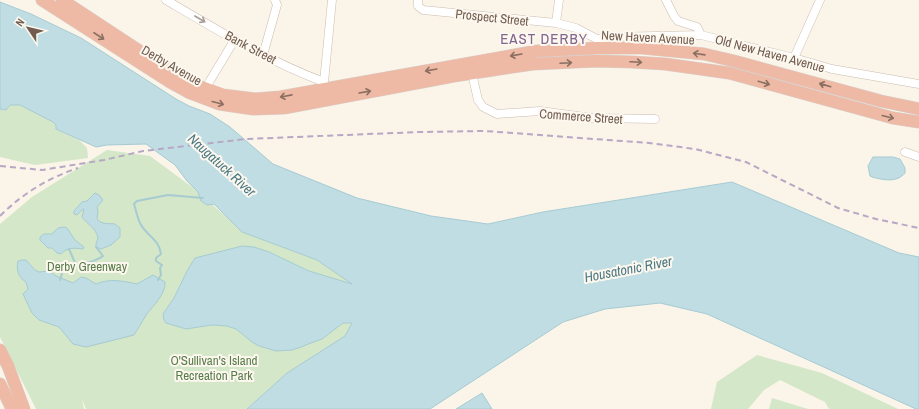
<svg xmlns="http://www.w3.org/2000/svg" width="919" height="409" font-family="'Archivo Narrow',sans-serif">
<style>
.green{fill:#d4e7c8}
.water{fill:#bfdde2;stroke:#a6cbd3}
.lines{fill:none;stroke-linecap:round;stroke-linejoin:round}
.stream{stroke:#a6cbd3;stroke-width:2}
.minor-casing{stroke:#ccbcb0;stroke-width:9}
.highway-casing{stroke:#d8d1ce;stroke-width:13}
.minor{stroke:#fff;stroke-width:8}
.highway{stroke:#eebaa6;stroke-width:12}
.rail{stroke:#b7a8c4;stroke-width:2;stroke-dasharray:6 4;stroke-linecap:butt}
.oneway{stroke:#aa9d95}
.oneway2{stroke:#8b6f60}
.labels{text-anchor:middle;stroke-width:4;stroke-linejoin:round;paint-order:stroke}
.street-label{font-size:13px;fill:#725c4f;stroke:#fdf8ef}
.park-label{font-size:13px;fill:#597c4b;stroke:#fdf8ef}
.water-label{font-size:14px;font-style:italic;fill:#4b7983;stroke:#fdf8ef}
.quarter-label{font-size:15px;letter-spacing:1px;fill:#82668e;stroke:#fdf8ef}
</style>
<rect width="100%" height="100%" fill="#faf4e9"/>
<!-- green -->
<path class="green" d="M10 105H20L53 122 56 125V129L79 140 87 148 88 158 35 165 0 157V109L6 110Z
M107 150 150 156 192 187 238 227 242 232 317 260 354 285 309 271 269 252 187 271 174 298 163 314 166 323 186 329 212 325 227 326 236 329 252 342 268 349 301 347 311 343 322 339 343 323H352L345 336 287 373 247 409H86L82 399 84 409H36L0 337V224L32 197Z
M757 355 822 373 898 409H829L825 402 780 380 764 390 748 409H711L717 382Z
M772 398 808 409H769Z"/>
<!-- water -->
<path class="water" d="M0 2 31 14 81 38 176 99 189 106 210 114 230 127 273 164 357 198 431 216 488 224 543 212 732 182 899 253 919 257V409H916L707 314 660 303 605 309 563 322 430 409H247L287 373 345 336 352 323H343L322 339 311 343 301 347 292 350 276 351 259 346 252 342 236 329 227 326 212 325 186 329 166 323 164 320 163 314 174 298 187 271 195 258 242 246 254 247 269 252 309 271 352 284 317 260 242 232 214 204 207 205 201 201 198 192 187 181 175 165 146 144 107 145 96 147 56 129V125L53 122 20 105H10L6 110 0 109Z
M873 157H893L900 159 905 168V173C897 183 883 180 872 177L870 176 868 166Z
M95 193 99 195 103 200 97 207 98 211 97 219C102 225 108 223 115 224L120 228V237L111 245 101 249 96 247V244L98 238C96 228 88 225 82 217L84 209H83L77 215 74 214V211L82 202 87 201Z
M64 227 67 228 75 240 84 247 83 249C75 248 67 247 61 254L57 253 52 248H48L40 240V237L44 234H52L58 228Z
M22 260H26L35 270 39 272 49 271 56 276 73 283 81 277 86 278 96 284C110 278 123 281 137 284L153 275 165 282C166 294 153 306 146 315 142 322 138 329 134 335L86 347 73 344 59 327 39 320 32 313 23 294 28 289 26 282C18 277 16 270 18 261Z
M482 393 492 409H456Z"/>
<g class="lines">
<!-- stream -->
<path class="stream" d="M69 249 76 265
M60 280 63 270C75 264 93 264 103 256L96 247
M158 280 161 275 160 268 162 265 156 261V258L161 254C159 238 146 236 140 223 137 217 136 210 134 204L137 201 168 195 203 198"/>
<!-- minor casing -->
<g class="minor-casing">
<path id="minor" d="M166 0C217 30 268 61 324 82
M418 0V6L423 10 556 23 576 28 597 39
M666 0 674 16 678 21 697 27 701 35
M556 23 559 0
M597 39 611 37 701 35 794 58 832 69 919 84
M263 55 277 5 275 0
M794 58 820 0
M471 69 478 100 483 107 497 114 540 111 592 118 655 119
M324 87V82L332 0
M205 89 235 39
M905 152 919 157"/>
</g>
<!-- highway casing -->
<g class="highway-casing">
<path id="highway" d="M42 0 170 82 190 93 219 104 253 109 284 108 454 76 533 64 597 61 632 62 665 64 729 73 893 118 919 122
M62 0 173 73 193 84 223 95 255 99 280 97 537 51 597 48H642L704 54 734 61 881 101 919 109
M0 350 8 366 24 409
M0 384 12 409"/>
</g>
<!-- minor -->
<use href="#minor" class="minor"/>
<!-- highway -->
<use href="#highway" class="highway"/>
<!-- rail -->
<path class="rail" d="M0 166 42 170 104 160 143 151 246 139 419 132 485 131 649 143 695 149 746 162 838 208 876 219 919 228
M0 216C22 194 48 178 78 168"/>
</g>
<!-- one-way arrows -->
<defs><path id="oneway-shaft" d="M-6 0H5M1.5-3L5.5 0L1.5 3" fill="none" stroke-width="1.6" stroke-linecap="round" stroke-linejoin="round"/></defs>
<use class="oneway" href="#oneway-shaft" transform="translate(200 19) rotate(30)"/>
<g class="oneway2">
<use href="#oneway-shaft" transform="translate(99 36) rotate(33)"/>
<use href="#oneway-shaft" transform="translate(699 54) rotate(-172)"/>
<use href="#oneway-shaft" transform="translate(516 55) rotate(170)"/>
<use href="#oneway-shaft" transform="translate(636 62) rotate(3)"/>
<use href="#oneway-shaft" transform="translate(566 63) rotate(-3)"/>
<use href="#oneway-shaft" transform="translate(431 70) rotate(170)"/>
<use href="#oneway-shaft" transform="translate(764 83) rotate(16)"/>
<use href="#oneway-shaft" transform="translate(825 85) rotate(-164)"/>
<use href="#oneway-shaft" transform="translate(365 92) rotate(-10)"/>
<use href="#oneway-shaft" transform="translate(286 96) rotate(169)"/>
<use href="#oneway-shaft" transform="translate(218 103) rotate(15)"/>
<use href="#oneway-shaft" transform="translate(888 117) rotate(14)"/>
</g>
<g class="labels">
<!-- street labels -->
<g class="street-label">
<text transform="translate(492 17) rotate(6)" y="5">Prospect Street</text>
<text transform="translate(648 37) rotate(3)" y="5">New Haven Avenue</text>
<text transform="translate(251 47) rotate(28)" y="5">Bank Street</text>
<text transform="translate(770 53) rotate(15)" y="5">Old New Haven Avenue</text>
<text transform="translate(172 65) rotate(30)" y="5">Derby Avenue</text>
<text transform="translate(581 116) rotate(4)" y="5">Commerce Street</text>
</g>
<!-- park labels -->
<g class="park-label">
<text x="87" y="271">Derby Greenway</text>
<text x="214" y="365">O'Sullivan's Island<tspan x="214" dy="15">Recreation Park</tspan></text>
</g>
<!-- water labels -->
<g class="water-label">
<text transform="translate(222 165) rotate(42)" y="5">Naugatuck River</text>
<text transform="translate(628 269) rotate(-11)" y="5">Housatonic River</text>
</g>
<!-- quarter labels -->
<g class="quarter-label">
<text x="544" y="44">EAST DERBY</text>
</g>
</g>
<!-- north arrow -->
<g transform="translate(28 28) rotate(305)" stroke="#fdf8ef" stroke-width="3" paint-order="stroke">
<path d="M0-3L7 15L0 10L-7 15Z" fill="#725c4f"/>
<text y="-6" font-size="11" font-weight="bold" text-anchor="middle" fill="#725c4f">N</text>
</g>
</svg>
